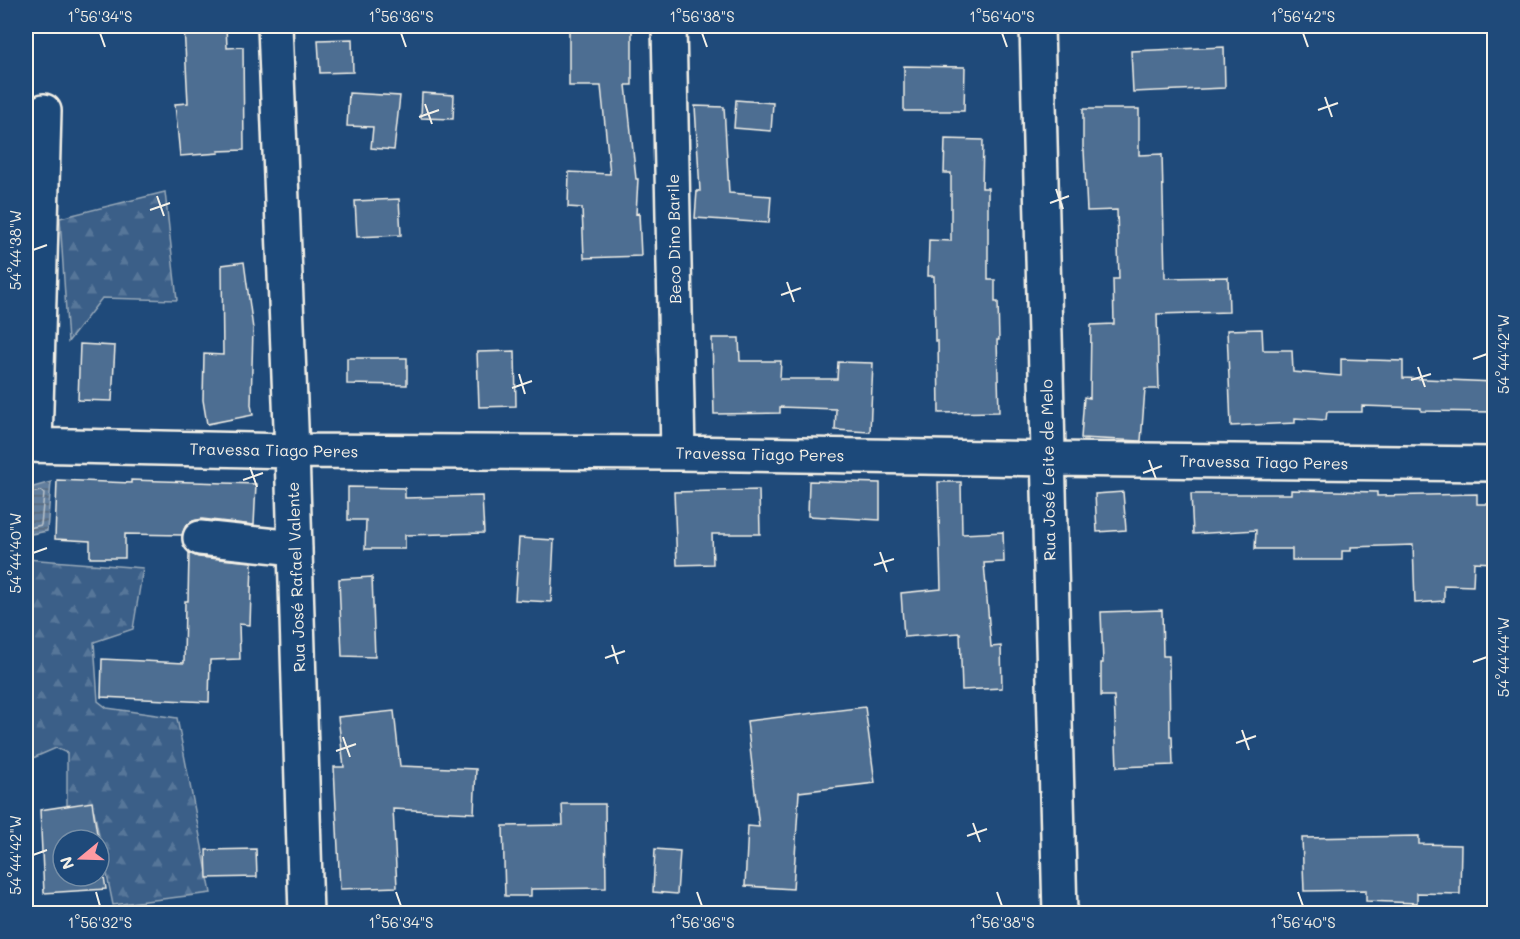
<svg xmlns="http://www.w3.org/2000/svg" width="1520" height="939" font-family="Mali,sans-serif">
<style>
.forest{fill:url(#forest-firs);stroke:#97a8b8;stroke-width:1.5}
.water{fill:url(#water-rules);stroke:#9cacbb;stroke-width:1.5}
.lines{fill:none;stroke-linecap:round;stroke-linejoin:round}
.shore{stroke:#bac3ca;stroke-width:1.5}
.building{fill:#4d6e92;stroke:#f4f1e8;stroke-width:1.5}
.street-casing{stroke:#f4f1e8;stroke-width:38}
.street{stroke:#1f4a7a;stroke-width:33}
.ticks{fill:none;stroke:#f4f1e8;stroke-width:2}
.labels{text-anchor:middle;stroke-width:4.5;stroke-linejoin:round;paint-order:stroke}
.street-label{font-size:16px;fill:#f4f1e8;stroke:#1f4a7a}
.neatline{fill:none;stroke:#f4f1e8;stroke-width:2}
.ticks-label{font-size:15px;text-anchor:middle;fill:#f4f1e8}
</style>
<defs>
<pattern id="forest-firs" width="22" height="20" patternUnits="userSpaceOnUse" patternTransform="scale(1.5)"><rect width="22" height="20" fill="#3a5f88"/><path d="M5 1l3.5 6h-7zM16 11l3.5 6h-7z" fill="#577699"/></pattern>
<pattern id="water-rules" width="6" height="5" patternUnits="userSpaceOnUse" patternTransform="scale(1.5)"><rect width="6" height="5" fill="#627e9d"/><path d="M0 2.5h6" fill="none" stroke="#58687a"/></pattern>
</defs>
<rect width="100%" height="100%" fill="#1f4a7a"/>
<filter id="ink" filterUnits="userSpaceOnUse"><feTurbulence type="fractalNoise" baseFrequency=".0167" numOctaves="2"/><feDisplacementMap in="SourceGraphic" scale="12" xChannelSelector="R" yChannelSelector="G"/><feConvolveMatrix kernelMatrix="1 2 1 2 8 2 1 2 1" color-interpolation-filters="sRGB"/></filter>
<g filter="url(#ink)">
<!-- forest -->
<path class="forest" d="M165 192 177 300 102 298 68 342 60 218Z
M26 559 143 568 133 629 94 642 98 701 107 708 177 718 211 893 113 905 94 811 67 805V753L56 748 26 761Z"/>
<!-- water -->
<path class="water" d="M51 482 47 531 26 535V489Z"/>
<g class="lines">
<!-- shore -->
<path class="shore" d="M26 494 41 491 44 494 41 525 26 529"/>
</g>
<!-- building -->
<path class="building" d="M184 26H226L227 48 243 47 244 150 218 151 219 153 180 156 175 104 188 103Z
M569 26H632V85H626L636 179H638L636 214 639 213 641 256 584 258 582 208 568 207 569 172 610 174 601 86H569Z
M352 39 353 72 320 73 318 40Z
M1224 47 1225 88 1133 92 1131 51Z
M904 66 965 67 964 111H904Z
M349 93 400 96 394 150 371 148 373 127 347 126Z
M422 93 454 95 453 119 421 118Z
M736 100 773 103 771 131 734 128Z
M695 106 724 107 729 193 771 196 769 223 695 218 697 191H700Z
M1083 109H1139V155L1162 154 1165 278 1228 277 1229 312 1157 314 1159 389H1145L1141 441 1081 438 1084 397 1090 398 1091 325 1114 324 1113 279H1119L1117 210 1087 211 1084 150H1083Z
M945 139 983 140 982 188H988V280H995V302H998L999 340H997L999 412 939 413 938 341H935L934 276H928L929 240 951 241V173H944Z
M399 199 401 235 357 237 355 201Z
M244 262 253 329 251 405 253 415 207 424 203 400 204 354 223 355 222 265Z
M1262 329 1263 350H1292L1293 372 1341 376V359L1403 361V378L1494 382V412L1421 411V408L1362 406V412H1327L1326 420 1295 418V423L1231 426 1227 330Z
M712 338H739L740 361H781L780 379H837L838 362 873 363 870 432 835 430 836 409 780 407V413L714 414Z
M80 344 115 346 112 401 78 400Z
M515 351 516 406 479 407 477 352Z
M347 358H407V385L347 384Z
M57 480 131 483V480L256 484 254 525 202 519 193 521 185 527 182 535 125 534V558H90V541L55 539Z
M809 481 880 483V520L808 516Z
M938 482H961L962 534 1003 532 1004 562 984 563 991 647 1001 646 1002 688 962 690 960 633 904 637 901 593 941 589Z
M348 487 405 488V498L482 496 484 533 405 535V549H365L366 520H348Z
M759 490 760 534H712L713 564 677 565 674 492Z
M1291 490 1377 492V496L1477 494V504H1494V563L1474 562 1473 586 1444 585V601L1415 603 1413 545 1351 547V551H1342V560H1292V549H1255L1256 530 1193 534 1191 494H1291Z
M1123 492 1126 530 1097 532 1095 494Z
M519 538 554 540 551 602 515 600Z
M189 553 198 557 252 562 250 625 239 624 240 659 210 660 209 702 101 697 102 659 184 663 185 601H188Z
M372 577 375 657 342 656 339 579Z
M1162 610 1163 656H1169L1170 736H1172L1173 765 1117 767 1114 696H1101V663H1103L1101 612Z
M865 707 875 783 799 792 793 889 745 886 748 826 759 827 747 721Z
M394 711 400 766 476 769 474 813 393 809 397 887 340 889 334 767H344L338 717Z
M92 802 98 840H63V876H99V846L106 889 44 893 40 810Z
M562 804H605L606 888 531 889V896H505L503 826 563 825Z
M1419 836V844L1461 845 1460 894 1417 893V903L1366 901V890L1304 891 1302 838Z
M256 849 257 877 207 878 206 850Z
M655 849 680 851 677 894 653 892Z"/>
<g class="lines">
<!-- street casing -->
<g class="street-casing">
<path id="street" d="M275 26 292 451 306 914
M669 26 678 453
M1037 26 1060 914
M26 445 292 451 678 453 1048 459 1494 464
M35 445 44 111
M200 538 295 548"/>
</g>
<!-- street -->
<use href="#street" class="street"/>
</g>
</g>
<!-- ticks -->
<path class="ticks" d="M100 33 105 47M401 33 406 47M702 33 707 47M1002 33 1007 47M1303 33 1308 47M1325 97 1332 117M425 104 432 124M1318 110 1338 103M419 117 439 110M1056 189 1063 209M157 196 164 216M1050 203 1069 196M150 210 170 203M33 250 47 245M787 282 794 302M781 295 801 288M1473 359 1487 354M1418 367 1425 387M519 374 525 394M1411 380 1431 374M512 388 532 381M1149 460 1156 479M250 467 257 487M1143 473 1162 466M243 480 263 473M880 552 887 572M33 553 47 548M874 565 894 559M612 645 618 664M605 658 625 651M1473 662 1487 657M1242 730 1249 750M343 737 350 757M1236 743 1256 736M336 751 356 744M973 823 980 842M967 836 987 829M33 855 47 850M96 892 100 906M396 892 401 906M697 892 702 906M997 892 1002 906M1298 892 1303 906"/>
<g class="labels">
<!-- street labels -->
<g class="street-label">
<text transform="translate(674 239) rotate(-91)" y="6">Beco Dino Barile</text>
<text transform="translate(274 450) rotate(1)" y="6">Travessa Tiago Peres</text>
<text transform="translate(760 454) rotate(1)" y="6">Travessa Tiago Peres</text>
<text transform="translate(1264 462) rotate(1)" y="6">Travessa Tiago Peres</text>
<text transform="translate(1048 470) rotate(-91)" y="6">Rua José Leite de Melo</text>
<text transform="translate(296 577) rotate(-92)" y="6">Rua José Rafael Valente</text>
</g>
</g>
<!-- margin -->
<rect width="1520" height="939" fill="none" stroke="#1f4a7a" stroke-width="66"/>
<!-- north arrow -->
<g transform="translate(81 858) rotate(251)"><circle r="28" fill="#1f4a7a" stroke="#748da6" stroke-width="1.5"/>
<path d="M0-4.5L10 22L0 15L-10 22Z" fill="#ff9aa2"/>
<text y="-9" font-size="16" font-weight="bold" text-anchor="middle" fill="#f4f1e8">N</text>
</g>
<rect x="33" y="33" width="1454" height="873" class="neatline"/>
<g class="ticks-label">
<text x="100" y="22">1°56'34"S</text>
<text x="401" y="22">1°56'36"S</text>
<text x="702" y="22">1°56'38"S</text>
<text x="1002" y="22">1°56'40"S</text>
<text x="1303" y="22">1°56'42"S</text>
<text transform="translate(16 250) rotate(-90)" y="5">54°44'38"W</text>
<text transform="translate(1504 354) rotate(-90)" y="5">54°44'42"W</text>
<text transform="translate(16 553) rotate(-90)" y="5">54°44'40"W</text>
<text transform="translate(1504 657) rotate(-90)" y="5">54°44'44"W</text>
<text transform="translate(16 855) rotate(-90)" y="5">54°44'42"W</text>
<text x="100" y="928">1°56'32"S</text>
<text x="401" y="928">1°56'34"S</text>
<text x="702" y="928">1°56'36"S</text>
<text x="1002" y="928">1°56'38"S</text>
<text x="1303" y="928">1°56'40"S</text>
</g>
</svg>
